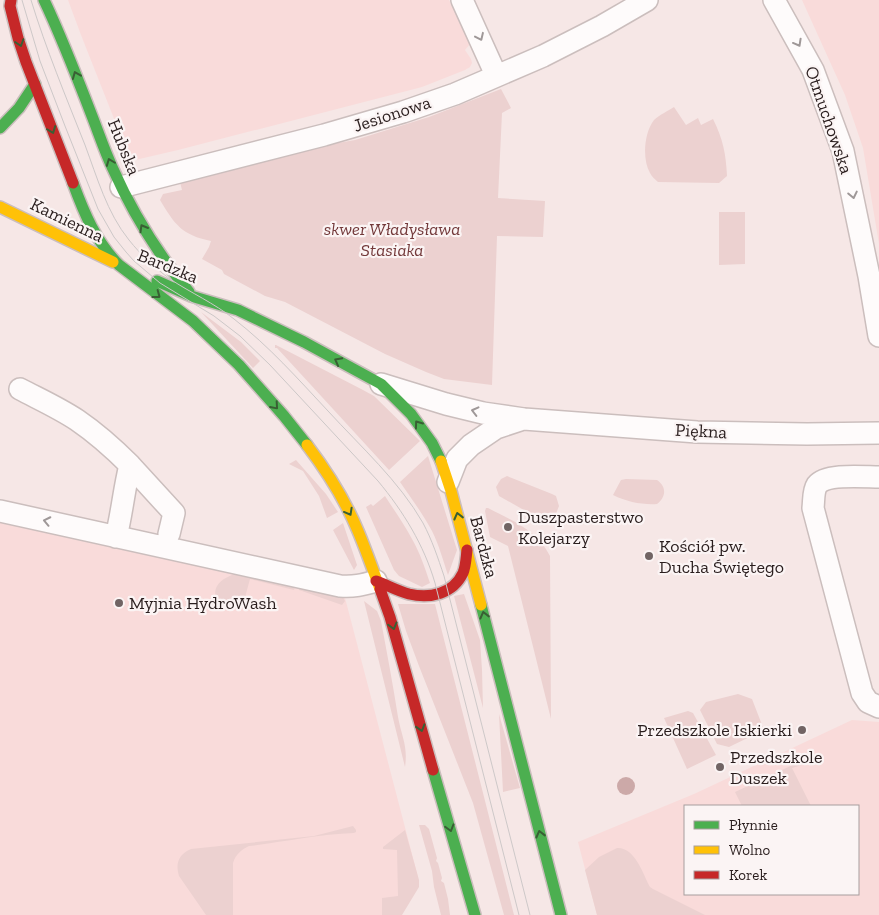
<svg xmlns="http://www.w3.org/2000/svg" width="879" height="915" font-family="'Zilla Slab',serif">
<style>
.built{fill:#f9dbda;fill-rule:evenodd}
.green{fill:#ecd1d0}
.water{fill:#cca9a8}
.lines{fill:none;stroke-linecap:round;stroke-linejoin:round}
.street-casing{stroke:#cbbebd;stroke-width:24}
.fast-casing{stroke:#cbbebd;stroke-width:14}
.slow-casing{stroke:#cbbebd;stroke-width:14}
.jam-casing{stroke:#cbbebd;stroke-width:14}
.street{stroke:#fefbfb;stroke-width:21}
.fast{stroke:#4caf50;stroke-width:11}
.slow{stroke:#ffc107;stroke-width:11}
.jam{stroke:#c62828;stroke-width:11}
.tram{stroke:#cdc8c8;stroke-width:1}
.oneway{stroke:#9f9898}
.oneway2{stroke:#395f34}
.poi-dot{fill:#716464;stroke:#fbf4f4;stroke-width:2}
.labels{text-anchor:middle;stroke-width:4.5;stroke-linejoin:round;paint-order:stroke}
.street-label{font-size:18px;fill:#2a1e1e;stroke:#fbf4f4}
.park-label{font-size:18px;font-style:italic;fill:#73393a;stroke:#fbf4f4}
.poi-label{font-size:18px;fill:#2a1e1e;stroke:#fbf4f4;text-anchor:start}
</style>
<rect width="100%" height="100%" fill="#f6e7e6"/>
<!-- built -->
<path class="built" d="M68 0H449L470 44 465 50 471 59 472 63 470 67 465 70 422 87 178 150 135 160 130 157 126 149 81 35Z
M802 0H879V244L863 148 845 95Z
M0 501 344 594 418 877 400 915H0Z
M852 720 879 722V915H597L578 842 694 794ZM685 806H858V894H685Z"/>
<!-- green -->
<path class="green" d="M501 89 511 108 502 113 498 198 545 201 543 237 497 236 492 385 444 379 426 372 385 354 285 302 265 296 224 274 222 270 202 259 209 247 211 241C182 235 175 225 160 200L163 194 182 190 180 182 321 146 355 140 429 117Z
M674 107 686 125 698 118 701 125 713 119C723 139 726 154 727 176L719 183 658 182C655 179 652 177 650 173 642 159 644 133 654 120 659 115 668 111 674 107Z
M719 212H745V264L719 265Z
M201 312 241 342 260 361 253 368Z
M275 345H276L363 390 374 396 420 441 389 470 277 348H275Z
M428 456 457 550 448 575C443 560 439 545 432 531 423 514 411 498 400 482Z
M296 460 326 494 338 512 327 518 319 496 303 471 289 464Z
M507 476 552 494 556 496 559 506 555 516 547 520 538 518 499 496 496 487 501 479Z
M626 479 657 480C667 487 666 497 657 504 643 505 627 502 613 495L621 480Z
M385 496C394 510 404 524 412 539 420 553 425 568 430 583L422 587 399 576 394 570 366 507 371 504 373 506Z
M486 508H488C514 522 536 529 550 556L551 719 508 546 490 537 485 511Z
M343 523 357 565 354 570 333 530Z
M234 574 295 587 294 590 250 579 244 601C234 606 226 605 216 600 212 585 222 579 234 574Z
M300 586 342 595 345 601 342 605 299 590Z
M464 594 480 640 482 670 483 708 454 596Z
M364 601 377 611 381 621C387 653 393 685 398 717 402 738 408 746 405 767Z
M398 604H435L514 915H504L473 803 419 666 406 631Z
M738 694 752 699 764 730 729 747 717 744 700 710 706 702Z
M688 711 693 713 716 755 687 769 664 718Z
M499 714 520 788 503 792Z
M803 761 804 763 802 765 792 768 811 806H742L735 792 799 762Z
M419 825H425L429 829 437 858 436 861 438 863 442 878 441 881 444 883 448 899 450 915H441L434 887 432 871Z
M353 826 356 830V832L354 833C319 834 284 842 249 846 241 850 236 854 233 863V915H206L179 876C175 863 179 854 191 849L314 836Z
M405 830 419 880V887L402 915H382V898L398 896 397 850 383 849V847Z
M617 848C635 847 643 874 650 887L653 889 705 915H597L585 870 599 857Z"/>
<!-- water -->
<path class="water" d="M617 786a9 9 0 1 1 18 0a9 9 0 1 1-18 0Z"/>
<g class="lines">
<!-- street casing -->
<g class="street-casing">
<path id="street" d="M462 0 496 75
M774 0 813 70 843 151 869 276 879 336
M121 187 324 135 403 112 455 94 543 56 602 26 647 0
M381 384 446 404 483 413 524 419 697 432 807 434 879 433
M20 389C39 399 59 408 77 420 96 433 114 449 130 465 124 489 122 513 116 537
M130 465 174 513 169 534
M879 477C865 477 826 473 817 485 813 491 814 500 813 508L862 693 868 702 879 707
M448 482 457 459 471 445 496 428 520 420
M0 511 340 586C354 587 362 585 376 581"/>
</g>
<!-- fast casing -->
<g class="fast-casing">
<path id="fast" d="M44 0C62 38 77 77 92 116 99 134 105 152 113 169 133 214 158 254 189 292
M0 128 19 108 35 84
M73 183C84 213 96 242 119 265L193 321 239 365 284 416 307 445
M157 281 191 296 238 310 304 342 381 384 411 414 432 443 441 461
M481 605 561 915
M433 770 475 915"/>
</g>
<!-- slow casing -->
<g class="slow-casing">
<path id="slow" d="M0 207 113 262
M307 445C326 470 346 502 358 531 366 550 373 570 380 589
M441 461 451 491 481 605"/>
</g>
<!-- jam casing -->
<g class="jam-casing">
<path id="jam" d="M11 0 10 6 18 38 26 62 73 183
M376 581C387 585 398 591 409 594 430 599 453 594 463 573 466 566 466 558 467 550
M380 589 390 617 433 770"/>
</g>
<!-- street -->
<use href="#street" class="street"/>
<!-- fast -->
<use href="#fast" class="fast"/>
<!-- slow -->
<use href="#slow" class="slow"/>
<!-- jam -->
<use href="#jam" class="jam"/>
<!-- tram -->
<path class="tram" d="M22 0 40 61 65 126 98 209 114 237 126 252 134 261 160 283 214 316 240 336 270 365 378 481C403 511 424 545 435 583L519 915
M31 0C46 49 66 97 85 145 97 177 107 213 129 240 141 255 155 268 170 279 191 293 214 303 234 319 269 346 298 379 328 411 361 447 399 481 423 523 432 540 438 558 444 576L530 915"/>
</g>
<!-- one-way arrows -->
<defs><path id="oneway-chevron" d="M-2-3.5L2.5 0L-2 3.5" fill="none" stroke-width="1.6" stroke-linecap="round" stroke-linejoin="round" transform="scale(1.25)"/></defs>
<g class="oneway">
<use href="#oneway-chevron" transform="translate(480 37) rotate(65)"/>
<use href="#oneway-chevron" transform="translate(798 43) rotate(61)"/>
<use href="#oneway-chevron" transform="translate(853 195) rotate(78)"/>
<use href="#oneway-chevron" transform="translate(475 411) rotate(-166)"/>
<use href="#oneway-chevron" transform="translate(47 521) rotate(-168)"/>
</g>
<g class="oneway2">
<use href="#oneway-chevron" transform="translate(20 43) rotate(72)"/>
<use href="#oneway-chevron" transform="translate(76 75) rotate(-112)"/>
<use href="#oneway-chevron" transform="translate(52 130) rotate(69)"/>
<use href="#oneway-chevron" transform="translate(110 162) rotate(-111)"/>
<use href="#oneway-chevron" transform="translate(143 228) rotate(-120)"/>
<use href="#oneway-chevron" transform="translate(157 295) rotate(37)"/>
<use href="#oneway-chevron" transform="translate(338 361) rotate(-152)"/>
<use href="#oneway-chevron" transform="translate(275 406) rotate(49)"/>
<use href="#oneway-chevron" transform="translate(418 424) rotate(-126)"/>
<use href="#oneway-chevron" transform="translate(349 512) rotate(61)"/>
<use href="#oneway-chevron" transform="translate(458 516) rotate(-104)"/>
<use href="#oneway-chevron" transform="translate(484 615) rotate(-104)"/>
<use href="#oneway-chevron" transform="translate(393 626) rotate(75)"/>
<use href="#oneway-chevron" transform="translate(421 728) rotate(73)"/>
<use href="#oneway-chevron" transform="translate(450 828) rotate(74)"/>
<use href="#oneway-chevron" transform="translate(540 834) rotate(-104)"/>
</g>
<!-- markers -->
<g class="poi-dot">
<circle cx="508" cy="527" r="5"/>
<circle cx="649" cy="556" r="5"/>
<circle cx="119" cy="603" r="5"/>
<circle cx="802" cy="730" r="5"/>
<circle cx="720" cy="767" r="5"/>
</g>
<g class="labels">
<!-- street labels -->
<g class="street-label">
<text transform="translate(392 114) rotate(-18)" y="6">Jesionowa</text>
<text transform="translate(829 120) rotate(71)" y="6">Otmuchowska</text>
<text transform="translate(124 147) rotate(68)" y="6">Hubska</text>
<text transform="translate(67 220) rotate(26)" y="6">Kamienna</text>
<text transform="translate(168 266) rotate(22)" y="6">Bardzka</text>
<text transform="translate(701 431) rotate(3)" y="6">Piękna</text>
<text transform="translate(484 547) rotate(75)" y="6">Bardzka</text>
</g>
<!-- park labels -->
<g class="park-label">
<text x="392" y="235">skwer Władysława<tspan x="392" dy="21">Stasiaka</tspan></text>
</g>
<!-- poi labels -->
<g class="poi-label">
<text x="518" y="523">Duszpasterstwo<tspan x="518" dy="21">Kolejarzy</tspan></text>
<text x="659" y="552">Kościół pw.<tspan x="659" dy="21">Ducha Świętego</tspan></text>
<text x="129" y="609">Myjnia HydroWash</text>
<text x="792" y="736" text-anchor="end">Przedszkole Iskierki</text>
<text x="730" y="763">Przedszkole<tspan x="730" dy="21">Duszek</tspan></text>
</g>
</g>
<!-- legend -->
<rect x="684" y="805" width="175" height="90" fill="#fbf4f4" stroke="#a79e9e"/>
<rect x="694" y="821" width="25" height="8" fill="#4caf50" stroke="#a79e9e"/>
<text x="729" y="830" font-size="15" fill="#2a1e1e">Płynnie</text>
<rect x="694" y="846" width="25" height="8" fill="#ffc107" stroke="#a79e9e"/>
<text x="729" y="855" font-size="15" fill="#2a1e1e">Wolno</text>
<rect x="694" y="871" width="25" height="8" fill="#c62828" stroke="#a79e9e"/>
<text x="729" y="880" font-size="15" fill="#2a1e1e">Korek</text>
</svg>
